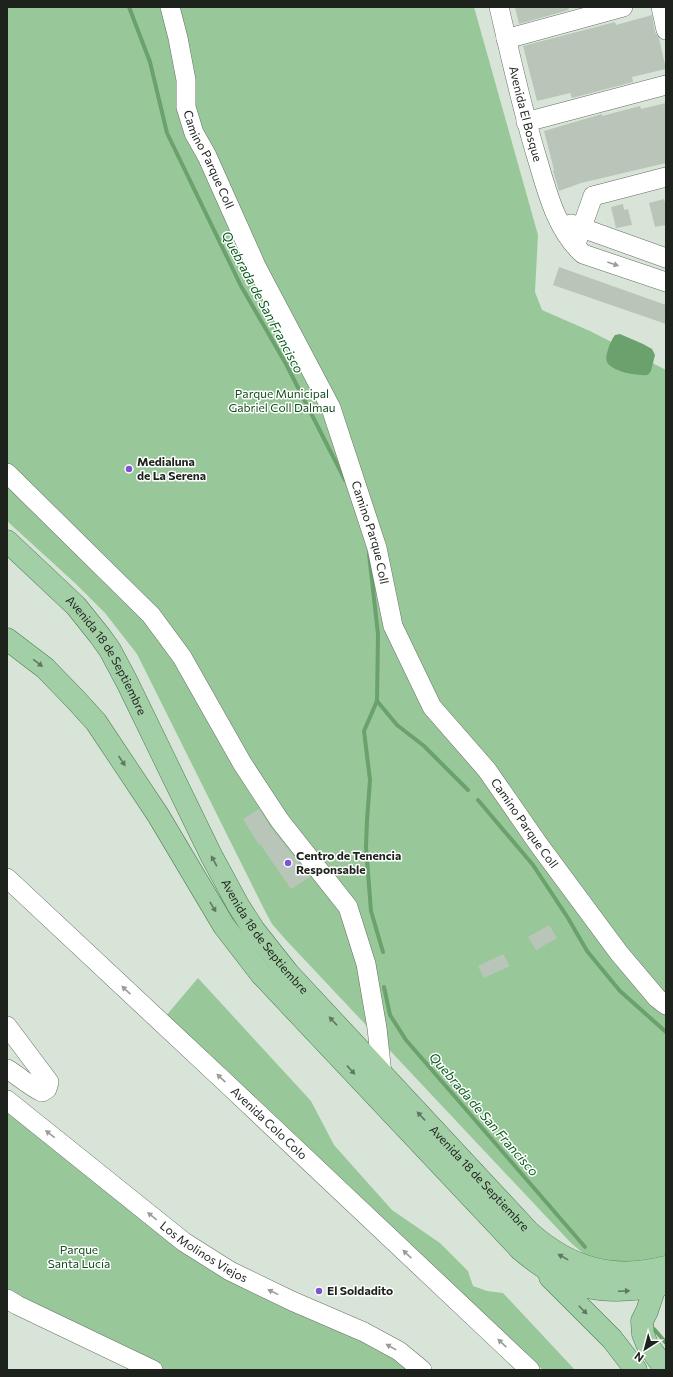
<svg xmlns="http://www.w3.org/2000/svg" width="673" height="1377" font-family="Commissioner,sans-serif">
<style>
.green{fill:#98c899}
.water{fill:#6aa16d}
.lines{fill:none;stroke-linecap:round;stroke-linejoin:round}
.stream{stroke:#6aa16d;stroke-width:4}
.building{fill:#bac5ba}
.minor-casing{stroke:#656f65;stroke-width:20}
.major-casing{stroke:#4c7e50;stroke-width:23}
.minor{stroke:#fff;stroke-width:19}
.major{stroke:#a3cfa6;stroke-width:22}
.oneway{fill:#999c99}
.oneway2{fill:#607862}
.poi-dot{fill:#7e55ce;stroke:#fff;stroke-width:1.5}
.labels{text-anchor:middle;stroke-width:3;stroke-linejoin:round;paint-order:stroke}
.street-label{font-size:12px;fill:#1d221d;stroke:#fff}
.park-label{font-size:12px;fill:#124d1b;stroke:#fff}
.poi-label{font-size:12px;font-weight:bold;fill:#1d221d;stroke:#fff;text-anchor:start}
.water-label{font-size:13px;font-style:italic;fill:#055c19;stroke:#fff}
</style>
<rect width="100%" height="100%" fill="#d8e4d8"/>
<!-- green -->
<path class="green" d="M7 7H474L538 235 535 292 542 310 590 331 666 370V1256L632 1265H615L584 1254 571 1243 286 940 272 924 265 911 137 654 105 613 76 584 7 521Z
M198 978 311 1101 334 1145 392 1210 440 1243 468 1271 473 1286 487 1291 503 1293 575 1370H543L380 1217 165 1017Z
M7 1109 179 1248 395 1357 411 1370H153L7 1299Z"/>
<!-- water -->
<path class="water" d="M620 334 643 344 652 349 655 355 651 371 648 375C638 376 612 372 607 362 605 357 608 351 609 346 611 342 612 339 615 335Z"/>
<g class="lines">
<!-- stream -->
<path class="stream" d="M129 7 150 62 167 133 241 286 286 364 345 480
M369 554 378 634 377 701 364 731 370 780 367 820 366 847 371 911 383 952
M377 701 397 725 424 746 468 790
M478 800 533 865 568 918 587 951 620 991 666 1032
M384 987 390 1015 406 1040 585 1247
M654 1329 666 1343"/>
</g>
<!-- building -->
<path class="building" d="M515 7H568L569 10 519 24Z
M652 15 655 32 659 38 666 69 632 77 633 82 572 98 570 93 537 101 523 46 615 22 616 25Z
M666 103V163L581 183 559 191 553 171 554 170 544 131 602 114V116L640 106 641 109Z
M664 199 666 206V225L655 227 649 203Z
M623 204 624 210 628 209 632 225 616 228 611 207Z
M559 267 666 305V324L553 285Z
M259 809 271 828 310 877 291 889 260 844 259 845 243 819Z
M549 925 557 938 536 950 528 937Z
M503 954 510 966 484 978 478 966Z"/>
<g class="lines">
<!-- minor casing -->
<g class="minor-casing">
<g id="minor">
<path id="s1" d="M170 7 178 38 186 80V107L194 133 207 156 257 268 331 408 377 548 393 626 432 707 487 770 539 845 619 953 657 998 666 1005"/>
<path id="s2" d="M499 7C511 58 522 109 537 158 547 191 556 230 583 254L666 282"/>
<path d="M661 7 666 30"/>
<path d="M506 39 623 7"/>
<path d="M526 122 666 85"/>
<path d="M571 224 666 258"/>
<path d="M578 249 576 244 593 196 666 177"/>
<path d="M7 473 151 615 182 657 242 763 280 821 348 907 366 964 377 1028 382 1074"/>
<path id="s3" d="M7 878 225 1082 530 1370"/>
<path d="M7 1026 49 1082 47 1089 42 1092C29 1086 19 1076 7 1069"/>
<path id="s4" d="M7 1100 184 1242 230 1271 292 1301 364 1332 399 1351 422 1370"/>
<path d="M7 1299 17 1305 153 1370"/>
</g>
</g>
<!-- major casing -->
<g class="major-casing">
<g id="major">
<path id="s5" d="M7 541 76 606 100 636 110 650 127 682 211 855 238 905 254 930 288 973 529 1232C569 1268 613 1281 666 1267"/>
<path d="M7 639 45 668 76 700 96 722 158 815 224 926 261 974 521 1250C569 1291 605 1297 666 1284"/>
<path d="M550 1277 612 1339 636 1370"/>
<path d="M655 1287 647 1311 642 1321 643 1334 647 1344 666 1370"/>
</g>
</g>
<!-- minor -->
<use href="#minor" class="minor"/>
<!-- major -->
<use href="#major" class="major"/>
</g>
<!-- one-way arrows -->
<defs><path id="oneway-solid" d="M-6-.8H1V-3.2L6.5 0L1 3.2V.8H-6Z"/></defs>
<g class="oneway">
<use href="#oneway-solid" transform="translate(613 264) rotate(19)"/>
<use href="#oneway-solid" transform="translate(126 990) rotate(-137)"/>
<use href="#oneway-solid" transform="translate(221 1078) rotate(-137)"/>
<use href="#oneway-solid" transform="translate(50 1134) rotate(-142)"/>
<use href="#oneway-solid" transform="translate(152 1216) rotate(-141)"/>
<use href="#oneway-solid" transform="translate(407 1254) rotate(-137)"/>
<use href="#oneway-solid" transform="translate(273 1292) rotate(-154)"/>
<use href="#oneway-solid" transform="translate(502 1343) rotate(-137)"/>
<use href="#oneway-solid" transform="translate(391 1347) rotate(-151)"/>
</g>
<g class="oneway2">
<use href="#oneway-solid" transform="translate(38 663) rotate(37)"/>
<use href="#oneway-solid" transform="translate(122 761) rotate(56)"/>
<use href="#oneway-solid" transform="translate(214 861) rotate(-119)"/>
<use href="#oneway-solid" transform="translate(213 907) rotate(59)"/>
<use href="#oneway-solid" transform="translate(333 1021) rotate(-133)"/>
<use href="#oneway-solid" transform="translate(351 1070) rotate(47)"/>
<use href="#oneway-solid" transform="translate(421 1116) rotate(-133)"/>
<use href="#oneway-solid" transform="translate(563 1257) rotate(-151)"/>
<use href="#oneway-solid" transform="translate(624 1291) rotate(-2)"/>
<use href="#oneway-solid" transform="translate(583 1310) rotate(45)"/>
</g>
<!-- markers -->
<g class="poi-dot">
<circle cx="129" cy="469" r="4"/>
<circle cx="288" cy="863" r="4"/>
<circle cx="319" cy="1291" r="4"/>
</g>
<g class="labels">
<!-- street labels -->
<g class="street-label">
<text dy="4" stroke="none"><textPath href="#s2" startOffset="110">Avenida El Bosque</textPath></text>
<text dy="4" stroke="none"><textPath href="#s1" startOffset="159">Camino Parque Coll</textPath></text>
<text dy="4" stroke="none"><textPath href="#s1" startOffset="567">Camino Parque Coll</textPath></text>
<text dy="4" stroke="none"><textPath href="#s5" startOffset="153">Avenida 18 de Septiembre</textPath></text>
<text dy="4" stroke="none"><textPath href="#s1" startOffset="902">Camino Parque Coll</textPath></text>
<text dy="4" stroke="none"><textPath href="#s5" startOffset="477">Avenida 18 de Septiembre</textPath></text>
<text dy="4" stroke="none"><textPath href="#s3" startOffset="359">Avenida Colo Colo</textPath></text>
<text dy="4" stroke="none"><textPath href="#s5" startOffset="801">Avenida 18 de Septiembre</textPath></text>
<text dy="4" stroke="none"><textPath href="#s4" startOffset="249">Los Molinos Viejos</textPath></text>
</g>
<!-- park labels -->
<g class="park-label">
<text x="282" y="398">Parque Municipal<tspan x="282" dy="14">Gabriel Coll Dalmau</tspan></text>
<text x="79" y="1254">Parque<tspan x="79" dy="14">Santa Lucía</tspan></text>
</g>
<!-- poi labels -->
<g class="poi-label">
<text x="137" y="466">Medialuna<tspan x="137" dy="14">de La Serena</tspan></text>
<text x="296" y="860">Centro de Tenencia<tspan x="296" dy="14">Responsable</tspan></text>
<text x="327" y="1295">El Soldadito</text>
</g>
<!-- water labels -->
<g class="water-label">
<text transform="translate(263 302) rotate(62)" y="5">Quebrada de San Francisco</text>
<text transform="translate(484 1114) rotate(49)" y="5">Quebrada de San Francisco</text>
</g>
</g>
<!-- border -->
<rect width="673" height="1377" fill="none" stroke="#1d221d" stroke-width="16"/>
<!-- north arrow -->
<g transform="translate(645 1349) rotate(216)" stroke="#ffffff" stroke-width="3" paint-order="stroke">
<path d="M0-3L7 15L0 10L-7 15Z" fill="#1d221d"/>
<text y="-6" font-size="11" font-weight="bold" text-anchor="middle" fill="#1d221d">N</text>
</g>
</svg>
